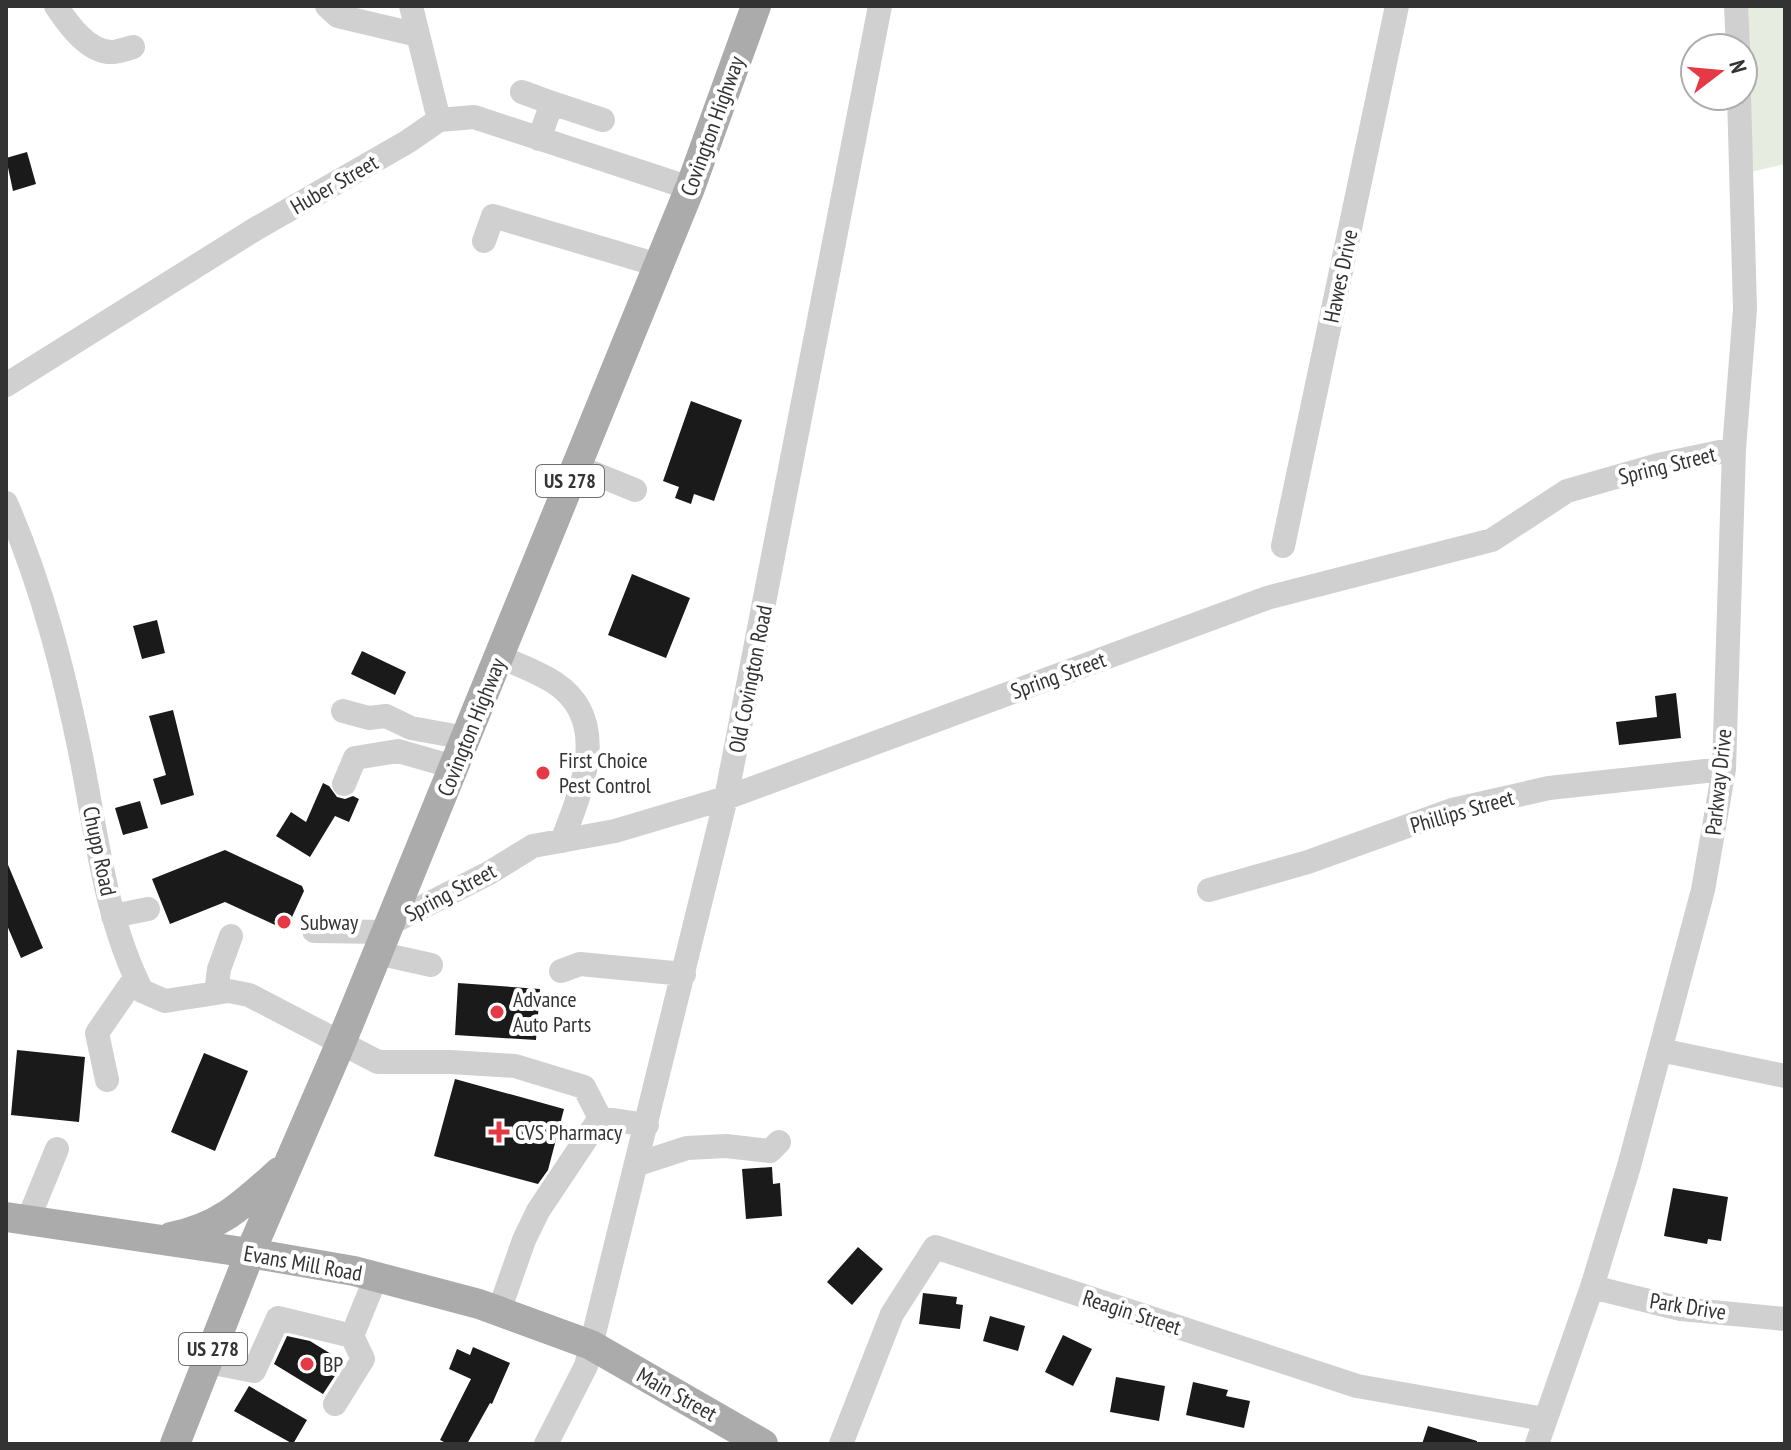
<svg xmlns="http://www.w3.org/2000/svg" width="1791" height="1450" font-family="'PT Sans Narrow',sans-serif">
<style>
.green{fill:#e6ecdf}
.building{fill:#1a1a1a}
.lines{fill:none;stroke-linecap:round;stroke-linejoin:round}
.minor{stroke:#d0d0d0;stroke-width:24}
.major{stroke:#ababab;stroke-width:30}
.poi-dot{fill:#e63946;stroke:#fff;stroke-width:3}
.labels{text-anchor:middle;stroke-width:8;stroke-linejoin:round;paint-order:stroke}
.shield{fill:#fff;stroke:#707070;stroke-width:2}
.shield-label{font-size:20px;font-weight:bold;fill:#333}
.street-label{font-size:22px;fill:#333;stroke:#fff}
.poi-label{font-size:22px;fill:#333;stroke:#fff;text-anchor:start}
</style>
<rect width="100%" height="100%" fill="#fff"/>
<!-- green -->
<path class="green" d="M1737 6H1785V164L1746 173 1749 92Z"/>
<!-- building -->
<path class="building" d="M27 152 36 184 13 191 6 158Z
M691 401 742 420 714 501 694 494 691 504 675 498 679 487 663 481Z
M632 574 690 598 666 658 608 635Z
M157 620 165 653 142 659 133 626Z
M362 651 406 672 395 695 351 674Z
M1676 693 1681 738 1619 745 1616 722 1657 717 1655 696Z
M173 710 194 795 161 805 153 779 166 775 149 716Z
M323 783 329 786 337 797 345 799 353 796 359 799 349 822 335 816 310 857 276 836 291 812 306 822Z
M140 801 148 828 123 835 115 808Z
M225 850 302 886 304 891 286 930 225 902 170 924 152 879Z
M6 860 43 948 21 958 6 923Z
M458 983 540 989 536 1040 455 1035Z
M17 1050 85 1057 79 1122 11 1115Z
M204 1053 248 1071 215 1151 171 1132Z
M455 1079 564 1109 548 1170 538 1184 434 1156Z
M772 1167 773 1184 780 1183 782 1216 746 1219 742 1169Z
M1673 1188 1728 1197 1721 1241 1708 1239 1707 1244 1664 1236Z
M858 1247 883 1269 852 1305 827 1282Z
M923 1293 957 1297 956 1304 963 1305 960 1329 919 1324Z
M990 1316 1025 1326 1018 1351 983 1341Z
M1063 1335 1092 1349 1073 1386 1045 1372Z
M287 1336 310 1341 344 1362 323 1394 274 1364Z
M473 1347 510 1363 492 1404 490 1403 467 1444H448L440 1440 471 1379 449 1369 457 1349 470 1355Z
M1116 1377 1165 1386 1159 1421 1110 1412Z
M1193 1382 1228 1390 1226 1396 1250 1401 1244 1428 1186 1415Z
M249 1386 307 1420 293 1444 234 1411Z
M1428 1426 1477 1441V1444H1422Z"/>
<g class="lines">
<!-- minor -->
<path class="minor" d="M56 6C68 24 89 54 114 52 120 51 127 49 133 47
M327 6 338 16 418 35
M411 6 439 120
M1736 6 1738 48
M522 92 552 103 539 139
M552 103 603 120
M484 241 493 216 658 265
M6 385 257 228 407 142 439 120 474 117 690 188
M576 466 635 490
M6 503C42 585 64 672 82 761 97 838 106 920 142 991L165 1001 229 991 249 995 378 1062H450L515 1066 584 1087 600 1118 647 1125
M1283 546 1397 6
M500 657C519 665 538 672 555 683 612 721 581 791 562 841
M343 711 369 718 386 716 411 728 466 738
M344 784 355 758 398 751 454 767
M1209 890 1308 862 1452 810 1549 788 1724 769
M113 916 148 909
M389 924 489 873 533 846 615 831 726 798 1267 598 1492 540 1567 491 1658 465 1734 449
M314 931 386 932
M377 953 431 965
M561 971 580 964 684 974
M216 993 219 969 231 936
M1660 1050 1785 1076
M107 1080 97 1033 135 978
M638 1164 687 1148 726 1146 770 1151 779 1142
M28 1220 57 1149
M1592 1287 1681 1309 1785 1319
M499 1311 524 1240 538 1211 600 1118
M208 1362 254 1371 278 1318 352 1336 376 1277
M335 1404 363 1359 352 1336
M546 1444 586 1366 726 798 880 6
M841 1444 892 1314 935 1247 1357 1386 1544 1419
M1537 1444 1592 1287 1629 1166 1703 890 1724 769 1734 449 1745 309 1739 96"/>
<!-- major -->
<path class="major" d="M6 1217 250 1253 354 1271 479 1304 591 1345 763 1444
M171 1237C219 1228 244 1204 279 1172
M175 1444 250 1253 340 1045 690 188 756 6"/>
</g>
<!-- markers -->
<g class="poi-dot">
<circle cx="543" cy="773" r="8"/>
<circle cx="284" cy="922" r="8"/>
<circle cx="497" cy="1012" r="8"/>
<path d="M495 1120h8v8h8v8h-8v8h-8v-8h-8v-8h8z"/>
<circle cx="307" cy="1364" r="8"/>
</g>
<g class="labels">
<!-- shield labels -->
<g class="shield">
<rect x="536" y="465" width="68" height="32" rx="6"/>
<rect x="179" y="1333" width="68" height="32" rx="6"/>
</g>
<g class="shield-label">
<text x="570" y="488">US 278</text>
<text x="213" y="1356">US 278</text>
</g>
<!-- street labels -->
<g class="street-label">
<text transform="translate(712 126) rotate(-70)" y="8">Covington Highway</text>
<text transform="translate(334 184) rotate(-30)" y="8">Huber Street</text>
<text transform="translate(1340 276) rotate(-78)" y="8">Hawes Drive</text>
<text transform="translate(1667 465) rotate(-14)" y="8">Spring Street</text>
<text transform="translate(1058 675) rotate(-20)" y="8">Spring Street</text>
<text transform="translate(750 679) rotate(-79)" y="8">Old Covington Road</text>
<text transform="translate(471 727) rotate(-68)" y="8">Covington Highway</text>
<text transform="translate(1718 782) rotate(-84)" y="8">Parkway Drive</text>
<text transform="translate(1462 811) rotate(-16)" y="8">Phillips Street</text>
<text transform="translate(100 851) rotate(78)" y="8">Chupp Road</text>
<text transform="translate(450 892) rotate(-28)" y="8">Spring Street</text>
<text transform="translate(303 1263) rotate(10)" y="8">Evans Mill Road</text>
<text transform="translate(1688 1306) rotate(9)" y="8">Park Drive</text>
<text transform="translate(1132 1312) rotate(18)" y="8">Reagin Street</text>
<text transform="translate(677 1394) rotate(29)" y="8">Main Street</text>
</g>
<!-- poi labels -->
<g class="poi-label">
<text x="559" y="768">First Choice<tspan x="559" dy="25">Pest Control</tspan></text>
<text x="300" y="930">Subway</text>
<text x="513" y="1007">Advance<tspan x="513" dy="25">Auto Parts</tspan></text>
<text x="515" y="1140">CVS Pharmacy</text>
<text x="323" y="1372">BP</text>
</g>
</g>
<!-- border -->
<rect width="1791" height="1450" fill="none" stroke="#333333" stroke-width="16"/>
<!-- north arrow -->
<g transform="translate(1719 72) rotate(74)"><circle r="38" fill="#ffffff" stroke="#adadad" stroke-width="2"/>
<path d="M0-6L14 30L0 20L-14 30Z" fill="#e63946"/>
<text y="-12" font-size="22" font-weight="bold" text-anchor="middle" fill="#333333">N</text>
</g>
</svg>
